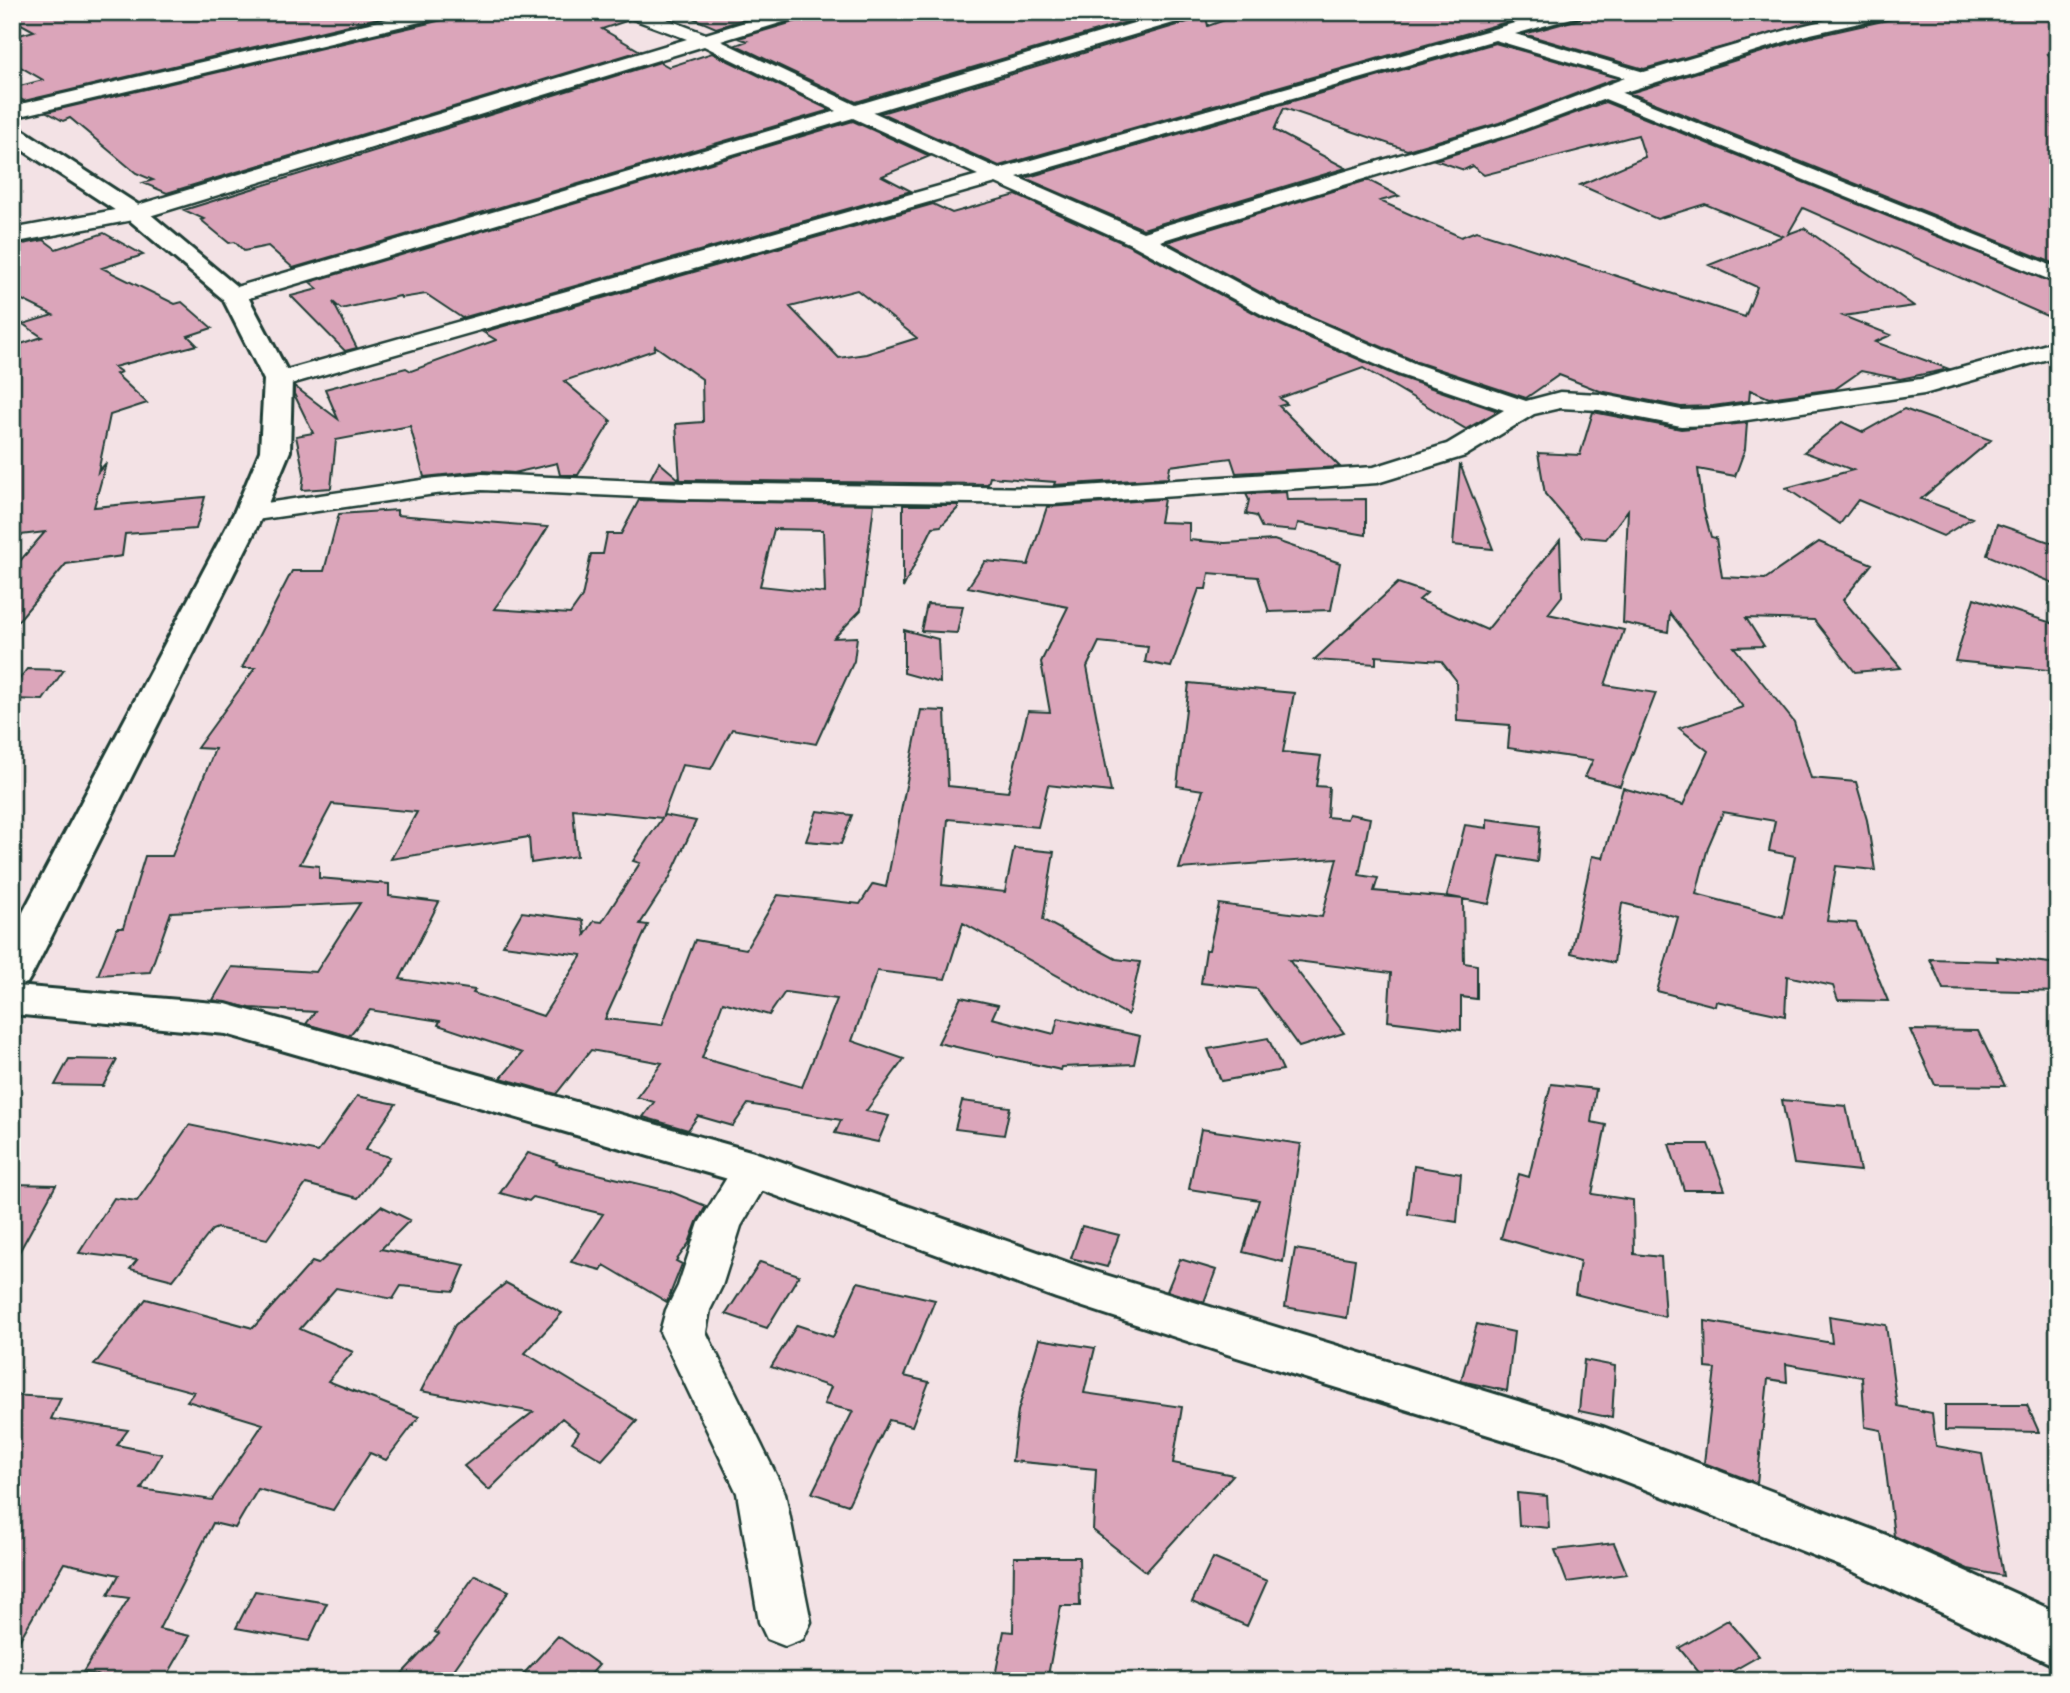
<svg xmlns="http://www.w3.org/2000/svg" width="2070" height="1693" font-family="Pangolin,sans-serif">
<style>
.building{fill:#dba5ba;stroke:#1f3d34;stroke-width:2;fill-rule:evenodd}
.lines{fill:none;stroke-linecap:round;stroke-linejoin:round}
.street-casing{stroke:#1f3d34;stroke-width:5}
.secondary-casing{stroke:#1f3d34;stroke-width:6}
.street{fill:#fdfcf7;fill-rule:evenodd}
.secondary{fill:#fdfcf7;fill-rule:evenodd}
</style>
<rect width="100%" height="100%" fill="#f3e2e5"/>
<filter id="ink" filterUnits="userSpaceOnUse"><feTurbulence type="fractalNoise" baseFrequency=".0143" numOctaves="2"/><feDisplacementMap in="SourceGraphic" scale="14" xChannelSelector="R" yChannelSelector="G"/><feConvolveMatrix kernelMatrix="1 2 1 2 8 2 1 2 1" color-interpolation-filters="sRGB"/></filter>
<g filter="url(#ink)">
<!-- building -->
<path class="building" d="M12 12H404L24 101 12 95V88L43 80 12 62V37L34 31 12 19Z
M453 12H620L629 20 602 29 640 51 167 193 143 183 153 180 136 173 70 118 63 121 47 112 442 20Z
M679 12H768L716 28Z
M808 12H1161L856 102 736 45 747 41 739 38 804 19Z
M1202 12H1205L1208 26 1247 12H1542L999 166 881 113 1198 19Z
M1584 12H1848L1644 69 1524 34 1580 19Z
M1895 12H2058V51L2048 54 2058 67V265L1630 93 1807 38 1891 19Z
M1495 43 1617 78 1499 123 1407 150 1284 108 1274 130 1346 168 1143 229 1025 178Z
M712 53 830 110 293 268 268 246 244 251 235 242 229 243 201 220 204 219 184 210 660 62 669 67Z
M1605 102 2058 285V321L1803 208 1788 234 1804 228 1914 306 1843 316 1891 335 1875 342 1949 369 1900 379 1861 371 1835 389 1769 398 1750 390 1749 401 1713 406 1681 407 1600 391 1559 375 1526 398 1417 362 1282 304 1167 242 1368 180 1399 196 1380 201 1461 237 1476 231 1745 317 1757 287 1709 265 1783 236 1705 204 1657 219 1580 185 1645 157 1638 135 1484 175 1472 166 1464 170 1435 160 1515 135Z
M853 121 930 156 882 176 911 191 462 318 426 294 401 298 400 296 341 309 333 302 357 348 345 351 291 296 318 289 310 282Z
M1016 195 1132 247 1264 318 1397 376 1498 411 1466 429 1363 368 1280 398 1287 404 1279 406 1340 467 1236 473 1231 458 1170 466 1168 478 1054 485 1055 482 990 477 988 484 684 480 650 479 659 462 680 480 676 424 703 422 702 379 655 346 654 350 564 381 611 421 578 475H560L557 463 514 473 482 471 424 477 410 426 336 440 331 488 302 490 304 474 296 436 313 433 294 394V386L338 419 325 389 406 368 411 371 496 340 483 332 933 204 952 213ZM857 290 917 338 866 354 839 358 790 307Z
M104 233 143 255 102 268 175 304 182 302 212 328 188 336 197 345 114 367 121 372 116 374 147 403 110 415 98 472 106 463 94 507 205 497 196 529 125 534 122 556 66 564 12 628V570L45 532 12 536V347L42 337 23 324 53 315 12 295V246L44 240 56 249Z
M1904 409 1991 440 1921 499 1972 518 1943 536 1858 500 1840 524 1786 488 1853 470 1804 452 1842 422 1863 432Z
M1593 412 1681 429 1747 423 1745 449 1735 476 1698 469 1703 507 1711 537 1716 538 1722 577 1765 579 1819 542 1872 564 1843 600 1901 668 1855 672 1814 620 1746 618 1764 646 1734 647 1794 722 1811 778 1856 782 1867 820 1875 870 1836 866 1827 921 1856 923 1888 1001 1838 1000 1833 986 1787 976 1785 1016 1716 1001 1715 1006 1657 991 1678 917 1622 903 1614 963 1571 953 1592 856 1603 858 1623 788 1683 805 1708 751 1679 728 1743 707 1670 613 1668 632 1623 623 1628 510 1606 539 1582 537 1545 494 1538 453 1580 455ZM1723 812 1775 821 1769 851 1795 856 1783 917 1696 894 1708 847Z
M1460 464 1493 549 1453 545Z
M1286 492 1287 500 1366 499V535L1298 523 1296 531 1262 528 1256 516 1246 514 1249 500 1246 494Z
M1164 499 1160 522 1189 523V540L1225 543 1274 540 1340 563 1331 610 1269 612 1258 577 1209 573 1206 589H1199L1171 667 1145 662 1148 647 1099 642 1087 667 1111 792 1048 785 1038 827 948 819 942 885 1005 892 1014 848 1054 852 1043 920 1116 959 1140 962 1128 1015 963 923 945 979 877 971 852 1041 904 1059 866 1111 889 1116 878 1142 835 1133 841 1120 748 1104 733 1126 698 1116 688 1130 643 1117 654 1102 637 1097 662 1063 591 1050 556 1094 501 1078 522 1053 438 1025 440 1021 370 1010 349 1036 306 1024 315 1012 250 1008 213 1000 232 967 316 972 360 903 171 912 150 972 98 975 117 928H123L145 856H172L215 749 197 748 255 668H242L292 571H324L339 514 397 510V515L548 527 515 580 494 609 570 614 582 597 591 554H603L607 534H621L639 500 874 504 861 610 834 638 857 637 854 661 816 744 732 729 711 769 682 765 662 818 573 809 577 856 531 863 529 837 391 859 417 812 332 804 300 864 319 866V878L389 884V896L439 902 400 979 475 990 473 993 543 1016 582 955 503 945 522 912 583 920 585 935 594 921 602 922 640 863 633 861 664 815 696 821 669 879 640 924 648 925 605 1019 662 1025 695 940 746 949 778 895 860 904 873 884 886 887 921 710 945 711 948 786 1008 792 1028 711 1050 712 1041 662 1068 607 968 587 985 561 1028 565 1047 507ZM774 529 823 530 825 593 760 586ZM785 992 837 999 802 1087 702 1058 723 1002 769 1015Z
M903 505H958V508L941 526 933 527 903 588Z
M1997 524 2058 545V585L1987 555Z
M1560 540 1562 596 1548 614 1624 630 1605 685 1656 693 1620 786 1585 777 1593 760 1508 748 1510 725 1457 721 1456 680 1441 661 1376 656V664L1314 660 1398 583 1427 593 1419 600 1487 630Z
M1974 598 2058 625V671L1955 661Z
M927 604 963 606 957 633 921 631Z
M904 630 938 639 940 683 904 673Z
M27 669 64 670 43 700 12 699V689Z
M1189 683 1294 693 1283 752 1321 756 1316 786 1329 787 1327 817 1347 819 1349 814 1370 818 1359 875 1378 878 1374 891 1463 899 1464 963 1477 965V999L1461 997V1030L1388 1021 1391 973 1289 960 1344 1033 1299 1047 1257 989 1201 983 1206 950H1209L1219 904 1322 917 1337 858 1179 869 1203 790 1177 786Z
M817 811 852 815 841 844 806 841Z
M1487 819 1540 826 1537 862 1500 856 1489 904 1447 896 1465 825 1487 828Z
M1997 957 2058 964V992L1943 989 1930 959 1998 961Z
M961 997 998 1005 992 1018 1054 1034 1058 1018 1140 1036 1134 1064 1062 1067 1061 1070 938 1043Z
M1910 1030 1978 1031 2005 1086 1935 1085Z
M1268 1038 1283 1070 1221 1081 1208 1049Z
M69 1059 117 1060 103 1086 55 1085Z
M1551 1084 1596 1089 1591 1122 1606 1125 1592 1194 1633 1200 1634 1254 1661 1257 1665 1317 1575 1294 1580 1261 1501 1238 1519 1174 1529 1177Z
M357 1096 396 1104 365 1150 390 1157 358 1198 306 1184 267 1239 217 1228 212 1230 173 1280 130 1269 137 1260 79 1253 114 1198 137 1201 189 1125 318 1152Z
M1782 1100 1846 1106 1860 1171 1794 1164Z
M962 1101 1010 1107 1004 1135 955 1129Z
M1201 1129 1301 1144 1283 1262 1243 1252 1259 1200 1189 1189Z
M1669 1144H1708L1725 1190H1684Z
M528 1153 557 1162 556 1164 669 1191 706 1206 697 1222 689 1243 676 1261 682 1264 667 1302 604 1265 601 1270 571 1262 603 1214 533 1197 529 1201 500 1193Z
M1414 1166 1461 1174 1457 1222 1408 1214Z
M12 1184 56 1185 12 1265Z
M381 1206 410 1220 381 1249 465 1265 454 1291 401 1286 393 1299 336 1288 300 1329 353 1352 328 1381 419 1417 386 1460 370 1453 333 1510 258 1489 235 1528 213 1523 159 1629 190 1636 164 1681H123L83 1672 129 1598 108 1595 119 1575 64 1563 12 1653V1395L61 1398 51 1419 128 1430 117 1445 162 1454 141 1489 212 1500 263 1424 187 1401 194 1392 94 1365 146 1299 253 1328 312 1262 318 1264Z
M1082 1226 1119 1235 1107 1267 1071 1258Z
M1295 1249 1355 1259 1347 1318 1285 1307Z
M1180 1259 1216 1270 1204 1302 1167 1291Z
M760 1262 799 1275 767 1328 726 1314Z
M858 1282 935 1300 904 1376 929 1382 912 1426 889 1420 848 1505 812 1493 853 1411 824 1404 831 1387 771 1367 797 1325 833 1337Z
M506 1283 562 1313 525 1353 637 1421 602 1460 572 1442 579 1432 562 1418 489 1490 464 1466 533 1412 421 1391 455 1325Z
M1829 1316 1886 1325 1897 1406 1932 1413 1936 1446 1982 1454 2003 1576 1968 1569 1894 1536 1881 1430 1865 1427 1862 1377 1786 1364 1787 1382 1768 1379 1757 1483 1704 1463 1715 1369 1706 1368 1705 1321 1832 1343Z
M1477 1324 1514 1332 1507 1391 1461 1381Z
M1039 1339 1095 1348 1084 1393 1182 1407 1173 1463 1233 1475 1146 1572 1093 1530 1096 1469 1012 1461 1018 1411Z
M1584 1360 1615 1366 1612 1418 1579 1411Z
M1945 1405H2027L2039 1432 1945 1430Z
M1517 1493 1547 1496 1549 1528 1519 1525Z
M1614 1543 1627 1574 1567 1582 1555 1550Z
M1014 1557H1079L1080 1606H1061L1047 1681H994L1004 1631 1013 1632Z
M1213 1558 1267 1581 1247 1626 1192 1602Z
M475 1575 509 1591 446 1681H395L439 1634 435 1632Z
M255 1591 327 1603 309 1641 236 1628Z
M1728 1620 1759 1656 1715 1681H1706L1679 1648Z
M558 1636 599 1665 585 1681H517Z"/>
<g class="lines">
<!-- street casing -->
<g class="street-casing">
<path id="street" d="M417 12H450L441 17 12 118V106Z
M622 12H648L706 34 778 12H806L803 16 721 41 856 105 1171 12H1200L1197 16 873 112 999 169 1553 12H1582L1579 16 1515 34 1644 72 1801 26 1860 12H1893L1890 16 1806 35 1622 93 2058 268V283L1605 99 1514 133 1160 241 1281 306 1416 364 1526 401 1560 392 1599 394 1681 410 1713 409 1921 379 2058 341V356L1924 394 1713 425 1681 426 1599 410 1560 408 1534 414 1465 456 1377 483 1053 504 684 499 482 490 435 494 249 521 239 519 235 513 239 507 435 478 482 474 684 483 1053 488 1374 467 1447 444 1504 410 1398 374 1265 316 1133 245 996 183 287 385 278 388 269 385 265 380 269 375 978 175 853 118 242 300H226L222 295 226 290 837 111 704 46 143 218 12 243V229L131 207 687 39 625 16ZM1495 40 1625 78 1500 125 1143 232 1017 177Z
M754 1153 769 1158 775 1169 741 1226 722 1286 710 1310 706 1332 785 1493 811 1622 803 1639 785 1646 767 1639 759 1622 737 1493 660 1332 666 1310 678 1286 699 1223 739 1158Z"/>
</g>
<!-- secondary casing -->
<g class="secondary-casing">
<path id="secondary" d="M12 126 20 128 143 208 247 295 292 380 290 451 264 513 33 973 27 983 16 986 226 1004 754 1152 1086 1269 1603 1427 1886 1535 2058 1613V1667L1848 1569 1576 1462 1227 1354 1056 1298 742 1183 226 1034 12 1014V933L234 513 260 451 264 380 223 299 127 218 12 143Z"/>
</g>
<!-- street -->
<use href="#street" class="street"/>
<!-- secondary -->
<use href="#secondary" class="secondary"/>
</g>
</g>
<!-- margin -->
<rect width="2070" height="1693" fill="none" stroke="#fdfcf7" stroke-width="42"/>
<rect x="21" y="21" width="2028" height="1651" fill="none" stroke="#1f3d34" stroke-width="2.5" filter="url(#ink)"/>
</svg>
